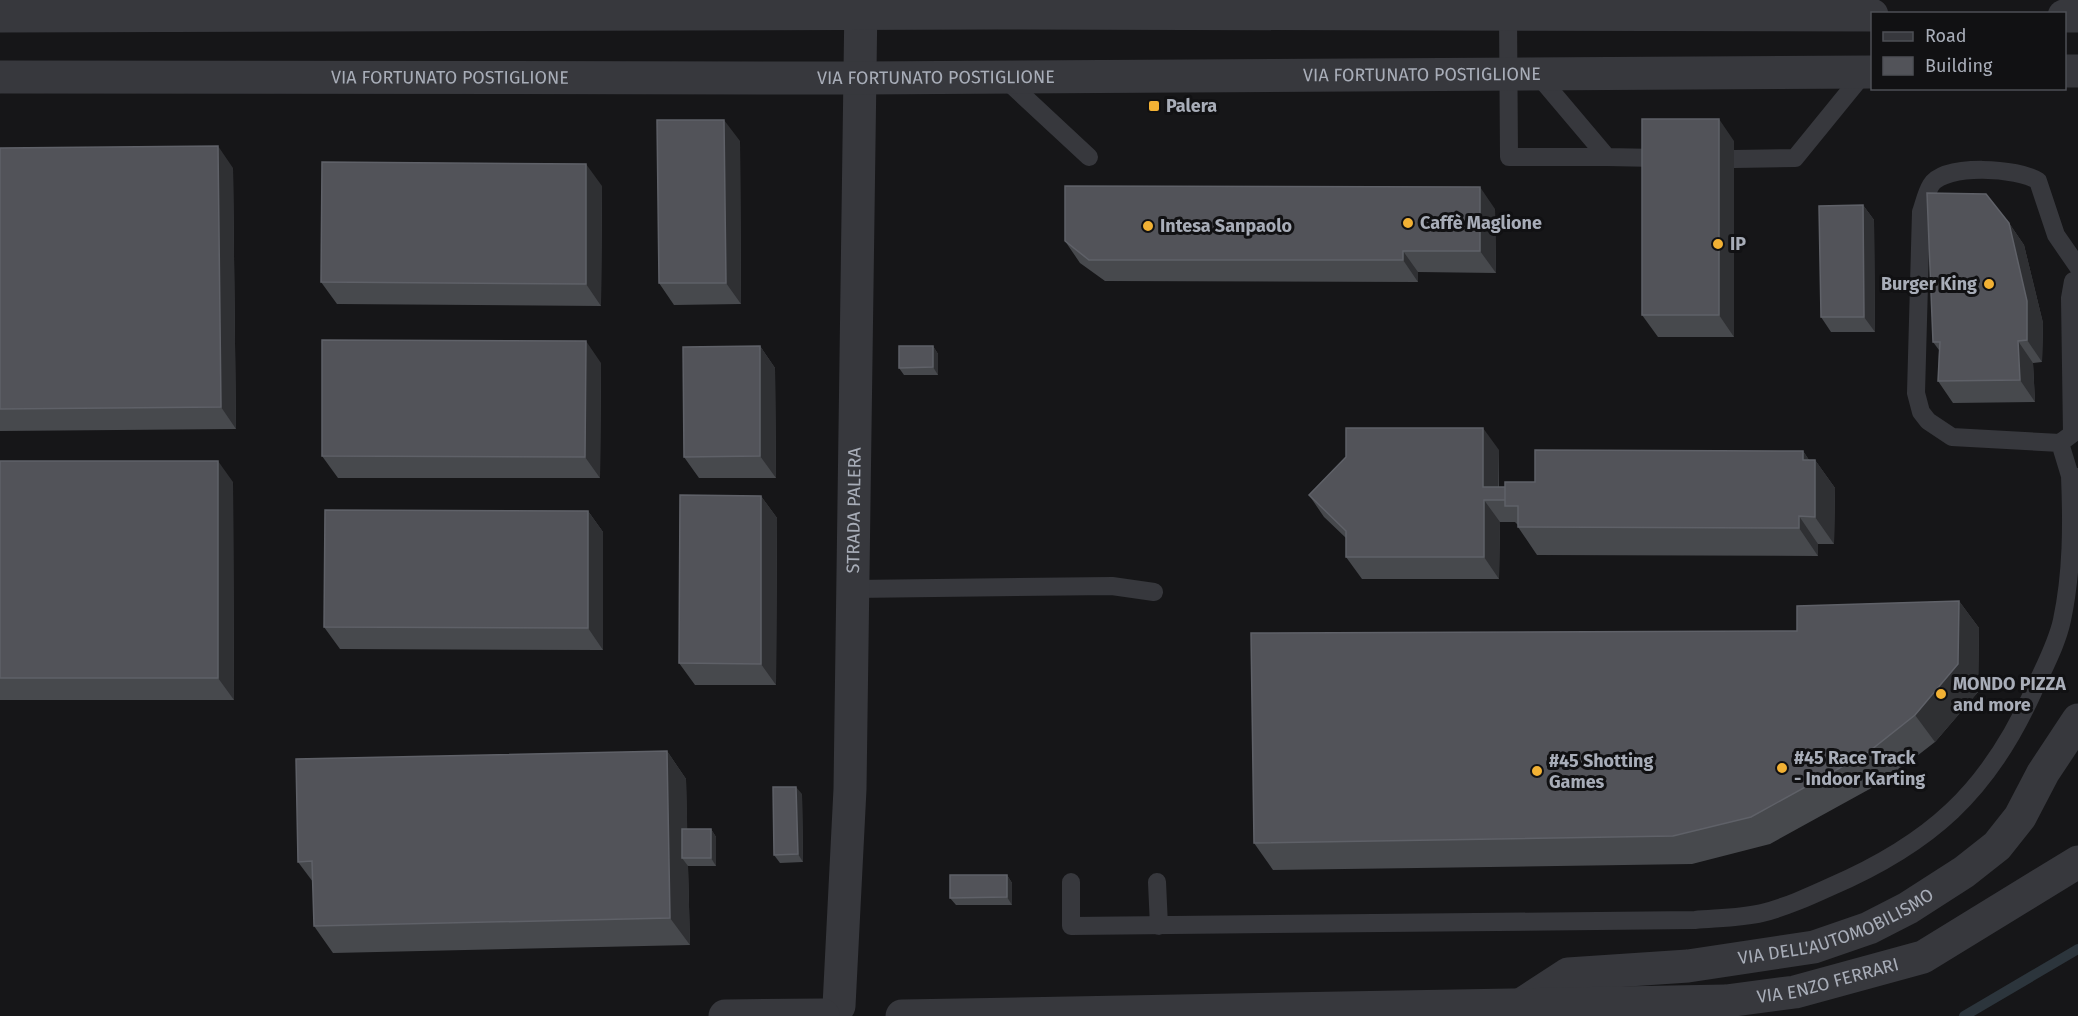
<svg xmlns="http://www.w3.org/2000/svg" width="2078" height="1016" font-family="'Fira Sans',sans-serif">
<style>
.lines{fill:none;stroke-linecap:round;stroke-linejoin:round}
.stream{stroke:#2c353c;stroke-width:10}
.service{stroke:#37383d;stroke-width:18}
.minor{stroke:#37383d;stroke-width:33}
.tertiary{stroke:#37383d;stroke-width:33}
.wall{fill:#47494d}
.shaded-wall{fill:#2f3033}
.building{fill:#525359;stroke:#5f6168;stroke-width:1.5}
.poi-dot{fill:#f2b134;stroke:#111113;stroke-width:2}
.labels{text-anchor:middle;stroke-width:6;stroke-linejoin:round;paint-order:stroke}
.street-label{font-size:18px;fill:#a8adb8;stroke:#111113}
.poi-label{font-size:18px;font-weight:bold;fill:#a8adb8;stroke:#111113;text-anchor:start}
</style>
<rect width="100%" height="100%" fill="#161618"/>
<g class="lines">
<!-- stream -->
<path class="stream" d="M1964 1016 2078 949"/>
<!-- service -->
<path class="service" d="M1508 14 1509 157H1607
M1536 73 1607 157 1657 158
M1004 78 1089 157
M1734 159 1795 158 1865 72
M2073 281 2070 298 2072 434 2060 443 1952 437 1928 421 1921 412 1916 393 1921 212C1924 204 1926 193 1931 185 1945 163 2019 168 2038 181L2056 235 2078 267
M2060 443 2070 476
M853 589 1112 586 1154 592
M1071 882V926L1695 920C1717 918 1741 918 1762 913 1786 907 1808 897 1830 887 1930 844 1988 792 2033 692 2043 669 2057 644 2062 620 2072 573 2072 524 2070 476L2078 477
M1157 882 1159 926"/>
<!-- minor -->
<g class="minor">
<path id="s1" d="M839 1006 850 789 861 0"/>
<path id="s2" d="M1519 1006 1568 974 1688 966 1814 947 1869 928 1908 908 1964 872 1997 846 2020 817 2043 773 2078 720"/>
<path d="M725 1016 823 1015"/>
<path id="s3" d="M902 1016 1726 1001 1795 992 1923 957 2078 862"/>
</g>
<!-- tertiary -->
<g class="tertiary">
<path d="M0 16 998 13 1872 15"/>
<path d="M2064 16H2078"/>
<path d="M2064 71H2078"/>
<path id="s4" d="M0 77 861 78 1872 72"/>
</g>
</g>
<!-- wall -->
<path class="wall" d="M740 141 741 304 674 305 659 283Z
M1734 141V337H1658L1642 315Z
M0 148 233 168 236 429 0 431Z
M602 186 601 306 337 304 321 282Z
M1863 205 1874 220 1875 332H1831L1821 317Z
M1495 209 1496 273 1418 272V282L1105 281 1080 263 1065 241Z
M2009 223 2024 245 2043 323 2042 362 2033 363 2035 402 1953 403 1938 381 1939 350 1933 342Z
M760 346 775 368 776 478H699L684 457Z
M933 346 938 354V375H904L899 368Z
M601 363 600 478H338L322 456Z
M1499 450V487H1505L1535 482 1803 451 1809 460H1815L1835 488 1834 544H1818V556L1537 555 1518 527V525L1515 522H1500L1499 579H1362L1346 557V538L1324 517 1309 495Z
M0 461 233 482 234 700H0Z
M761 496 777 518 776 685H695L679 663Z
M588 511 603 532V650L340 649 324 627Z
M1959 601 1979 628 1978 692 1935 742 1886 780 1770 844 1692 864 1273 870 1254 843 1797 631Z
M667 751 686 779 687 829H711L716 837V866H688L690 945 333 953 314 926 313 882 298 862Z
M802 794 803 862 780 863 774 855Z
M1007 875 1012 883V905H956L950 898Z"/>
<!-- shaded-wall -->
<path class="shaded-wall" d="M1719 119 1734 141V337L1719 315Z
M724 120 740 141 741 304 726 283Z
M218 146 233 168 236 429 221 407Z
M586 164 602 186 601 306 586 284Z
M1480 187 1495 209 1496 273 1480 251Z
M1863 205 1874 220 1875 332 1864 317Z
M2009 223 2024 245 2043 323 2042 362 2027 340Z
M1403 251 1418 272V282L1403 260Z
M586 341 601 363 600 478 585 457Z
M2018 341 2033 363 2035 402 2020 380Z
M760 346 775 368 776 478 760 456Z
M933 346 938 354V375L933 367Z
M1483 428 1499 450 1498 500 1483 487Z
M1803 451 1815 469V460L1835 488 1834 544 1815 517 1803 460Z
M218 461 233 482 234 700 218 678Z
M761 496 777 518 776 685 761 664Z
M1484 500 1500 522 1499 579 1484 557Z
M588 511 603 532V650L588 628Z
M1799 516 1818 544V556L1799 528Z
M1959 601 1979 628 1978 692 1935 742 1915 715Z
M667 751 686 779 688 858H682L688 866 690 945 670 918Z
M796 787 802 794 803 862 798 854Z
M711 829 716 837V866L711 858Z
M1007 875 1012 883V905L1007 897Z"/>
<!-- building -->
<path class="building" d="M1642 119H1719V315H1642Z
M657 120H724L726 283H659Z
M218 146 221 407 0 409V148Z
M322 162 586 164V284L321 282Z
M1065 186 1480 187V251H1403V260H1089L1065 241Z
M1927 193 1986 194 2009 223 2027 301V340L2018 341 2020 380 1938 381 1940 342H1933Z
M1863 205 1864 317H1821L1819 206Z
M322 340 586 341 585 457 322 456Z
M760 346V456L684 457 683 347Z
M899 346H933V367L899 368Z
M1346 428H1483V487H1505V500H1484V557H1346V531L1309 495 1346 457Z
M1535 450 1803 451V460H1815V517L1799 516V528L1518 527V506H1505V482H1535Z
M0 461H218V678H0Z
M680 495 761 496V664L679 663Z
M325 510 588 511V628L324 627Z
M1959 601 1958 664 1915 715 1867 753 1751 817 1673 836 1254 843 1251 633 1797 631V606Z
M667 751 670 918 314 926 312 861 298 862 296 759Z
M773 787H796L798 854 774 855Z
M682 829H711V858H682Z
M950 875H1007V897L950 898Z"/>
<!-- markers -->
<g class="poi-dot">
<rect x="1148" y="100" width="12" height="12" rx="3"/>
<circle cx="1408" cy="223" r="6"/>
<circle cx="1148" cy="226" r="6"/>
<circle cx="1718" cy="244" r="6"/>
<circle cx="1989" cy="284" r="6"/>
<circle cx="1941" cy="694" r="6"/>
<circle cx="1782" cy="768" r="6"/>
<circle cx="1537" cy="771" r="6"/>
</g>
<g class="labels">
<!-- street labels -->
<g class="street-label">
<text dy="6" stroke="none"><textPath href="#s4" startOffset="1422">VIA FORTUNATO POSTIGLIONE</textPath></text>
<text dy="6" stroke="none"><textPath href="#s4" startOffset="450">VIA FORTUNATO POSTIGLIONE</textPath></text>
<text dy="6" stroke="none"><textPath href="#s4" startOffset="936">VIA FORTUNATO POSTIGLIONE</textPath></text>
<text dy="6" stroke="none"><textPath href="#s1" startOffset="496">STRADA PALERA</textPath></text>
<text dy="6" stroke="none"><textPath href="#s2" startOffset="333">VIA DELL'AUTOMOBILISMO</textPath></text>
<text dy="6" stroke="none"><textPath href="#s3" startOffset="928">VIA ENZO FERRARI</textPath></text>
</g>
<!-- poi labels -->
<g class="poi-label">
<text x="1166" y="112">Palera</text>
<text x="1420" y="229">Caffè Maglione</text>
<text x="1160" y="232">Intesa Sanpaolo</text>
<text x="1730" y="250">IP</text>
<text x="1977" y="290" text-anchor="end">Burger King</text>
<text x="1953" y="690">MONDO PIZZA<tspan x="1953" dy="21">and more</tspan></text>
<text x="1794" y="764">#45 Race Track<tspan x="1794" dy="21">- Indoor Karting</tspan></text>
<text x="1549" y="767">#45 Shotting<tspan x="1549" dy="21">Games</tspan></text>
</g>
</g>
<!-- legend -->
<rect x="1871" y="12" width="195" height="78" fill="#111113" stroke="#4d4f55" stroke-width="1.5"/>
<rect x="1883" y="32" width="30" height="9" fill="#37383d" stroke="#4d4f55" stroke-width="1.5"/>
<text x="1925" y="42" font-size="18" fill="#a8adb8">Road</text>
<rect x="1883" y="57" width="30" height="18" fill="#525359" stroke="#4d4f55" stroke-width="1.5"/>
<text x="1925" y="72" font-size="18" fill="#a8adb8">Building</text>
</svg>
